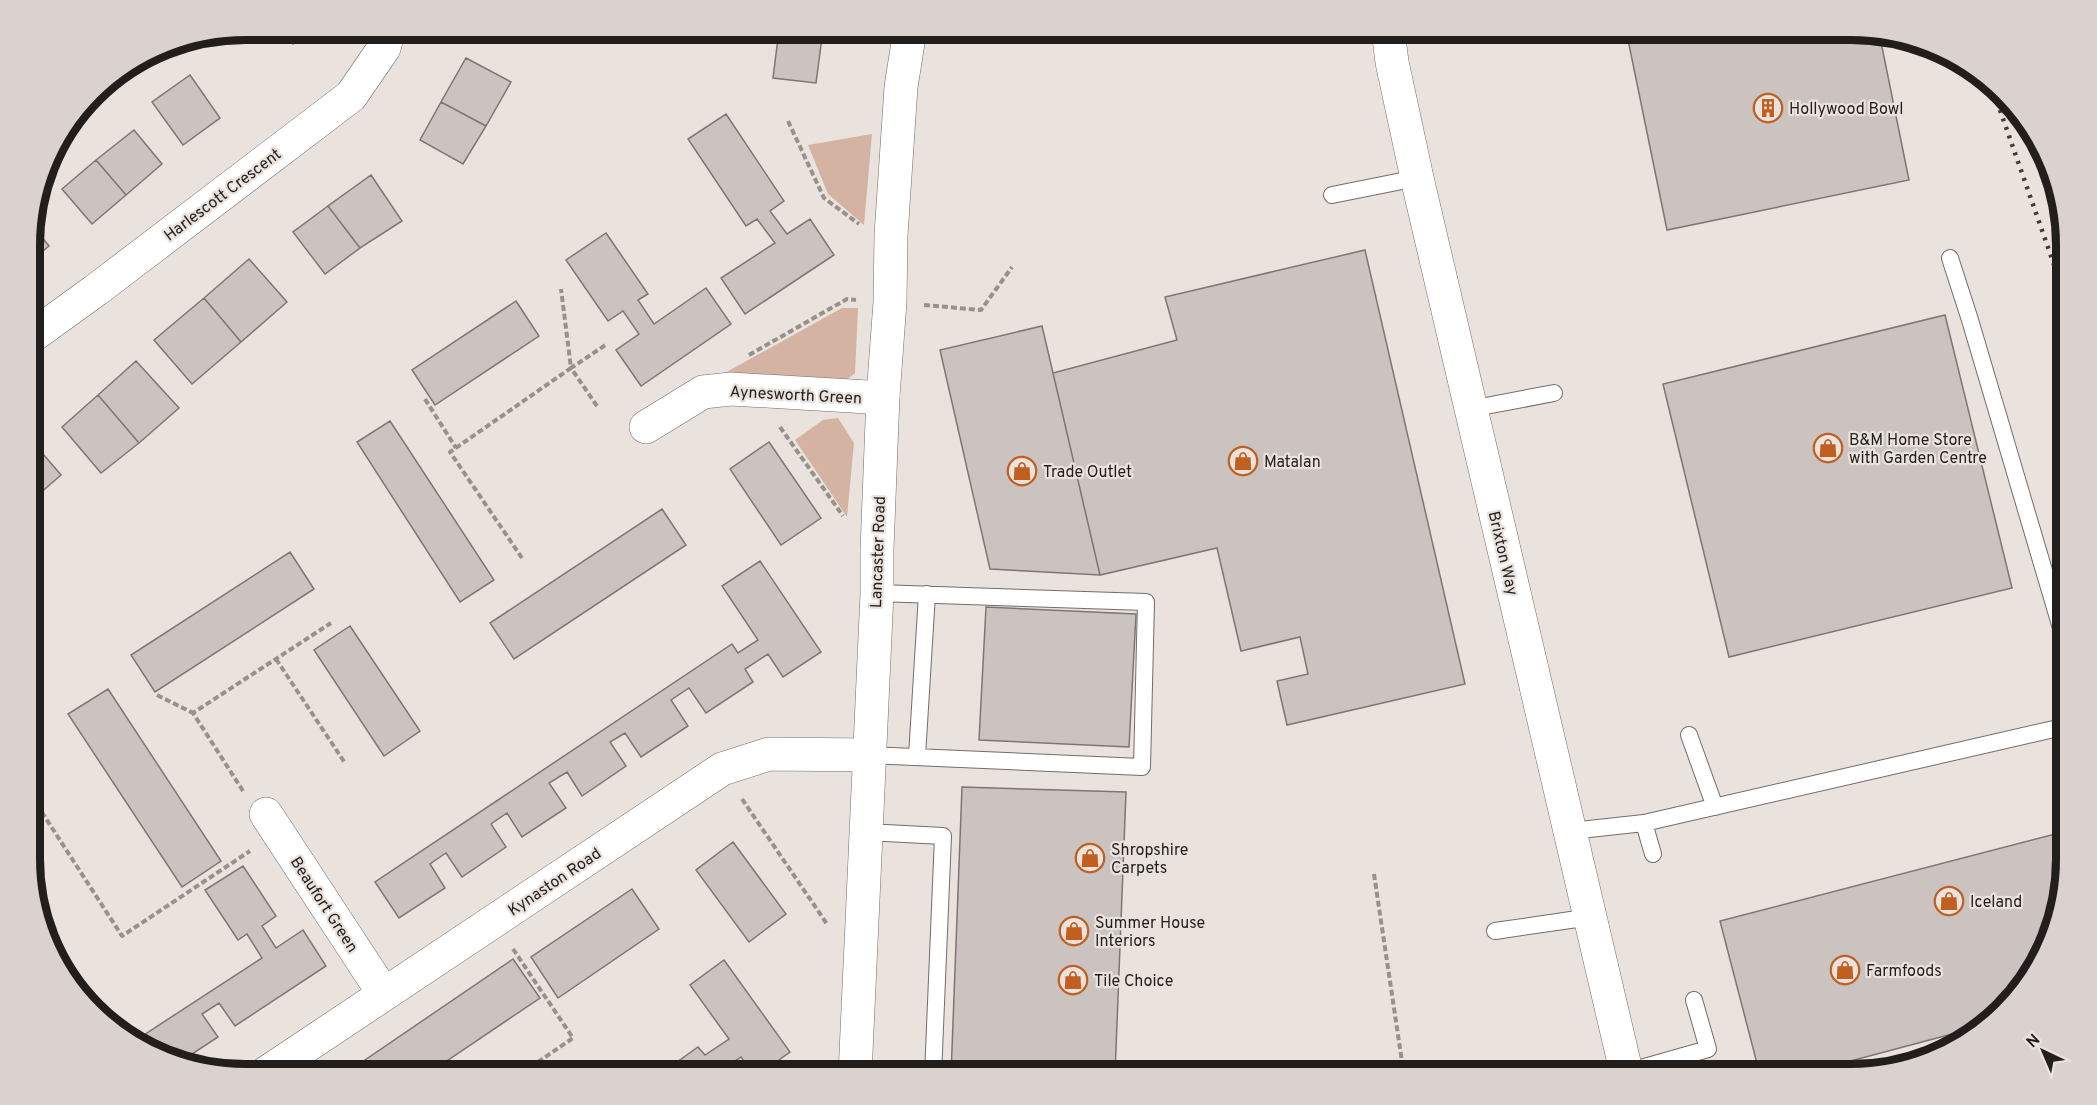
<svg xmlns="http://www.w3.org/2000/svg" width="2097" height="1105" font-family="Overpass,sans-serif">
<style>
.green{fill:#d4b3a2}
.building{fill:#cbc3bf;stroke:#7e7673;stroke-width:1.5}
.lines{fill:none;stroke-linecap:round;stroke-linejoin:round}
.lane-casing{stroke:#746c69;stroke-width:18}
.street-casing{stroke:#746c69;stroke-width:34}
.secondary-casing{stroke:#746c69;stroke-width:34}
.path{stroke:#97918d;stroke-width:4;stroke-dasharray:6 3;stroke-linecap:butt}
.lane{stroke:#fff;stroke-width:16}
.street{stroke:#fff;stroke-width:33}
.secondary{stroke:#fff;stroke-width:33}
.rail{stroke:#403c39;stroke-width:4.5;stroke-dasharray:3 6;stroke-linecap:butt}
.labels{text-anchor:middle;stroke-width:4.5;stroke-linejoin:round;paint-order:stroke}
.poi-label{font-size:16px;fill:#211e1c;stroke:#eae2dd;text-anchor:start}
.street-label{font-size:16px;fill:#211e1c;stroke:#eae2dd}
.rim{fill:none;stroke:#211e1c;stroke-width:8}
</style>
<rect width="100%" height="100%" fill="#eae2dd"/>
<!-- green -->
<path class="green" d="M872 134 864 225 828 194 808 145Z
M842 308H858L855 373 844 382 714 379Z
M838 418 854 443 847 517 795 440 823 420Z"/>
<!-- building -->
<path class="building" d="M278 30H305L293 44Z
M779 30H823L816 83 773 78Z
M1626 30H1852L1880 37 1909 180 1667 230Z
M466 58 511 82 486 126 441 102Z
M190 75 220 118 183 145 152 102Z
M441 102 486 126 463 164 420 140Z
M726 114 784 201 770 211 787 234 810 219 834 255 745 314 721 278 775 243 757 219 746 226 688 139Z
M134 130 162 164 126 195 96 160Z
M96 160 126 195 92 224 62 189Z
M371 175 402 221 360 248 328 206Z
M328 206 360 248 325 274 293 232Z
M32 225 49 246 31 261 30 231Z
M606 233 648 294 638 300 654 324 706 288 731 324 641 386 616 350 639 334 623 311 608 321 566 260Z
M1365 250 1465 684 1287 725 1277 681 1308 674 1300 637 1241 651 1217 548 1100 575 1053 373 1177 340 1165 297Z
M249 259 287 302 241 342 204 298Z
M204 298 241 342 192 384 154 340Z
M516 301 539 336 435 405 412 370Z
M1945 315 2012 588 1729 657 1663 384Z
M1042 326 1053 373 1100 575 990 569 940 350Z
M136 361 179 408 139 443 98 395Z
M98 395 139 443 101 473 62 427Z
M390 421 494 580 460 602 357 442Z
M31 440 61 475 31 501Z
M769 442 821 518 781 545 730 469Z
M662 509 686 545 514 659 490 623Z
M290 552 314 589 155 692 131 655Z
M760 561 821 652 783 677 768 654 745 669 753 682 706 713 689 688 671 700 688 726 641 757 625 733 610 742 626 766 582 796 567 772 549 783 566 808 522 837 507 813 491 824 506 847 462 877 446 853 430 864 445 888 399 918 375 882 732 644 738 653 758 640 722 586Z
M986 607 1136 614 1129 747 979 740Z
M350 626 420 731 384 756 314 650Z
M108 689 221 861 182 887 68 714Z
M962 787 1126 792 1115 1075H951Z
M2067 831V860L2045 955 1982 1026 1798 1075H1760L1720 921Z
M733 842 786 914 749 942 696 870Z
M243 866 276 916 262 926 276 948 303 930 326 966 235 1026 219 1003 202 1014 218 1037 183 1060 166 1056 158 1044 147 1051 136 1040 262 958 247 934 238 940 205 890Z
M632 889 659 929 558 998 531 957Z
M513 959 540 998 426 1075H343Z
M724 960 790 1052 758 1075H754L741 1057 717 1073 718 1075H659L698 1047 705 1055 729 1039 690 985Z"/>
<g class="lines">
<!-- lane casing -->
<g class="lane-casing">
<path id="lane" d="M1332 195 1417 178
M1950 258 1970 320 2066 645
M1470 409 1554 393
M1689 735 1715 807
M868 755 1142 767 1146 602 877 593
M917 756 927 594
M1644 823 1653 854
M1571 831 1644 823 2067 726
M866 832 943 836 933 1075
M1495 931 1591 917
M1627 1072 1708 1049 1694 1000"/>
</g>
<!-- street casing -->
<g class="street-casing">
<path id="street" d="M1388 30 1392 62 1417 178 1627 1075
M31 337 96 290 351 96 384 48 389 30
M646 427 703 392 731 389 868 397 883 396
M266 814 384 994
M263 1075 722 769 769 754 868 755"/>
</g>
<!-- secondary casing -->
<g class="secondary-casing">
<path id="secondary" d="M855 1075 877 593V549L883 396 890 302 891 235 901 87 910 30"/>
</g>
<!-- path -->
<path class="path" d="M788 121 824 198 859 224
M924 305 981 310 1012 267
M749 355 847 299 856 300
M425 399 456 448
M597 406 571 368 607 344
M780 427 843 516
M522 558 450 452 571 368 561 289
M276 659 345 763
M157 695 193 713
M243 791 193 713 331 623
M32 797 122 936 250 851
M742 799 827 924
M1374 874 1404 1075
M513 949 573 1038 519 1075"/>
<!-- lane -->
<use href="#lane" class="lane"/>
<!-- street -->
<use href="#street" class="street"/>
<!-- secondary -->
<use href="#secondary" class="secondary"/>
<!-- rail -->
<path class="rail" d="M1994 93 2065 296
M2028 123 2065 230"/>
</g>
<!-- icons -->
<defs>
<g id="building-ring" transform="scale(1.5)"><circle r="9.5" fill="#eae2dd" stroke="#c05f20" stroke-width="1.5"/><path d="M-4-6H4V6H1V3H-1V6H-4ZM-2.5-4.3h1.7v1.8h-1.7ZM.8-4.3h1.7v1.8H.8ZM-2.5-1h1.7V.8h-1.7ZM.8-1h1.7V.8H.8Z" fill="#c05f20"/></g>
<g id="shop-ring" transform="scale(1.5)"><circle r="9.5" fill="#eae2dd" stroke="#c05f20" stroke-width="1.5"/><path d="M-5-2.5h2.3a2.7 3.5 0 0 1 5.4 0H5L5.5 6h-11ZM-1.5-2.5h3a1.5 2.3 0 0 0-3 0Z" fill="#c05f20"/></g>
</defs>
<g fill-rule="evenodd">
<use href="#building-ring" x="1768" y="108"/>
<use href="#shop-ring" x="1828" y="448"/>
<use href="#shop-ring" x="1243" y="461"/>
<use href="#shop-ring" x="1022" y="471"/>
<use href="#shop-ring" x="1090" y="858"/>
<use href="#shop-ring" x="1949" y="901"/>
<use href="#shop-ring" x="1074" y="931"/>
<use href="#shop-ring" x="1845" y="970"/>
<use href="#shop-ring" x="1073" y="980"/>
</g>
<g class="labels">
<!-- poi labels -->
<g class="poi-label">
<text x="1789" y="114">Hollywood Bowl</text>
<text x="1849" y="445">B&amp;M Home Store<tspan x="1849" dy="18">with Garden Centre</tspan></text>
<text x="1264" y="467">Matalan</text>
<text x="1043" y="477">Trade Outlet</text>
<text x="1111" y="855">Shropshire<tspan x="1111" dy="18">Carpets</tspan></text>
<text x="1970" y="907">Iceland</text>
<text x="1095" y="928">Summer House<tspan x="1095" dy="18">Interiors</tspan></text>
<text x="1866" y="976">Farmfoods</text>
<text x="1094" y="986">Tile Choice</text>
</g>
<!-- street labels -->
<g class="street-label">
<text transform="translate(222 194) rotate(-37)" y="6">Harlescott Crescent</text>
<text transform="translate(796 394) rotate(3)" y="6">Aynesworth Green</text>
<text transform="translate(877 552) rotate(-88)" y="6">Lancaster Road</text>
<text transform="translate(1504 553) rotate(77)" y="6">Brixton Way</text>
<text transform="translate(554 881) rotate(-34)" y="6">Kynaston Road</text>
<text transform="translate(325 904) rotate(57)" y="6">Beaufort Green</text>
</g>
</g>
<!-- crop -->
<path d="M0 0H2097V1105H0ZM245 40H1851A205 205 0 0 1 2056 245V859A205 205 0 0 1 1851 1064H245A205 205 0 0 1 40 859V245A205 205 0 0 1 245 40Z" fill="#dad2ce" fill-rule="evenodd"/>
<path class="rim" d="M245 40H1851A205 205 0 0 1 2056 245V859A205 205 0 0 1 1851 1064H245A205 205 0 0 1 40 859V245A205 205 0 0 1 245 40Z"/>
<!-- north arrow -->
<g transform="translate(2043 1051) rotate(316)" stroke="#eae2dd" stroke-width="4.5" paint-order="stroke">
<path d="M0-4.5L10 22L0 15L-10 22Z" fill="#211e1c"/>
<text y="-9" font-size="16" font-weight="bold" text-anchor="middle" fill="#211e1c">N</text>
</g>
</svg>
